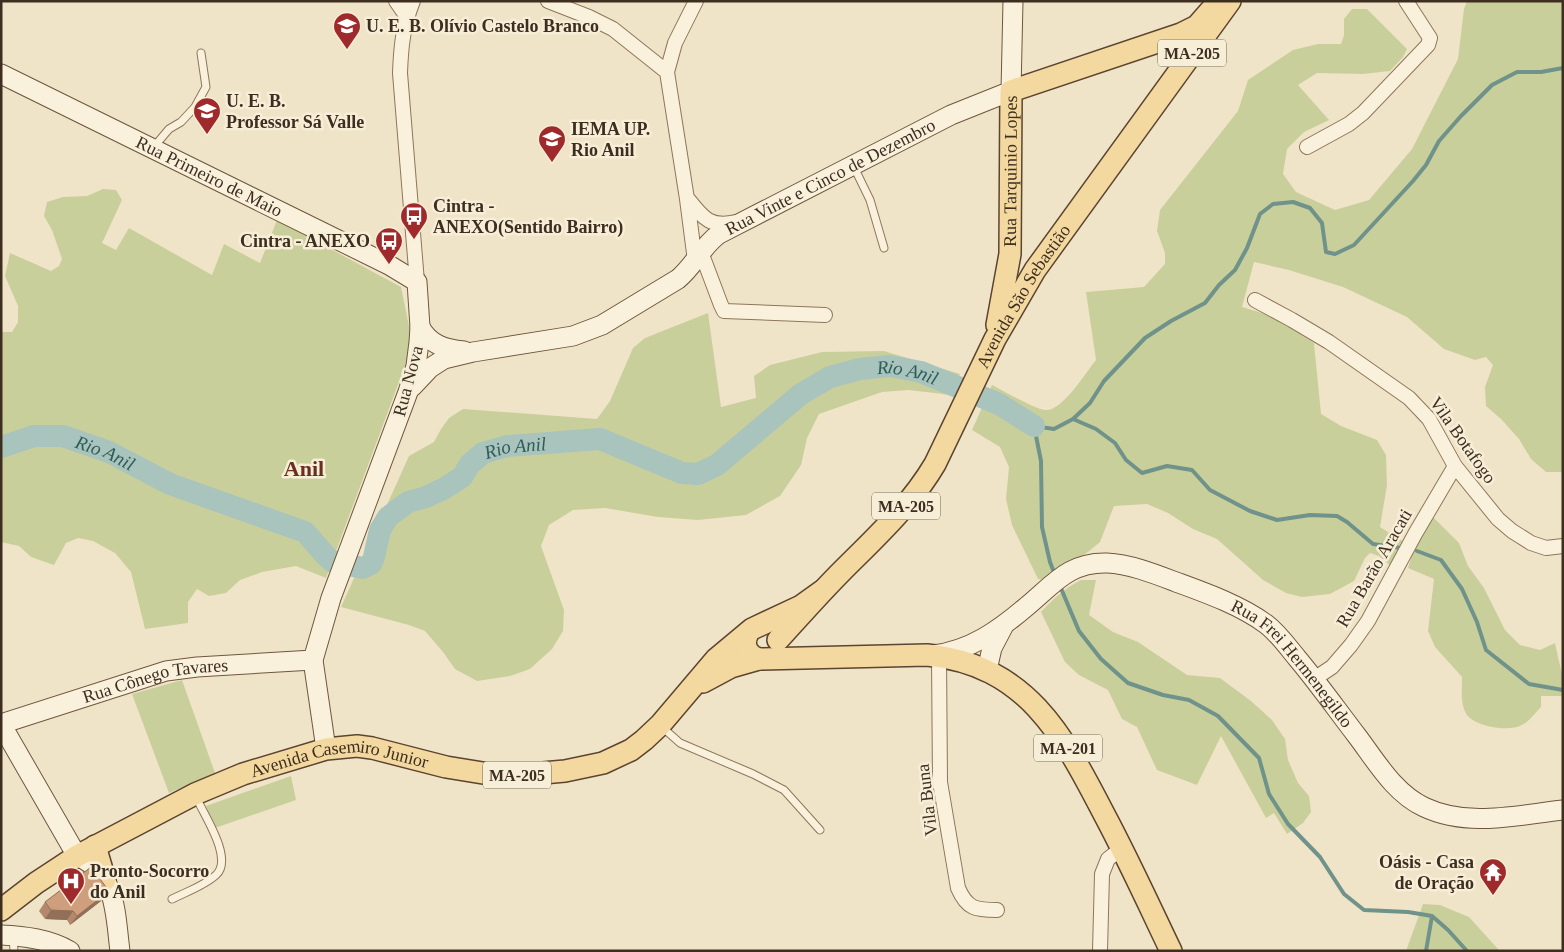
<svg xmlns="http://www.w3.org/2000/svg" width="1564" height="952" font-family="'Times New Roman',serif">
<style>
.green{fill:#c9cf9b}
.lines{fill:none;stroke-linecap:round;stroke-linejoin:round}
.stream{stroke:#6f938a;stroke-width:4}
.river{stroke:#a9c4bc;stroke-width:22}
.lane-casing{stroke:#8d765c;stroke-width:9}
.street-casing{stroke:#8d765c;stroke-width:16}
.secondary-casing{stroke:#6f573f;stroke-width:21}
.primary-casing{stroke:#5b4430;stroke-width:24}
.lane{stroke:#faf1dc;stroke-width:7}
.street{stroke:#faf1dc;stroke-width:14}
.secondary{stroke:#faf1dc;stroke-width:19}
.primary{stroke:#f3d9a0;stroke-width:21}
.wall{fill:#b2896c}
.shaded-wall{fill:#916f58}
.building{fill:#cf9f7d;stroke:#916f58}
.labels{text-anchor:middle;stroke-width:5;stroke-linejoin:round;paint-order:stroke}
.shield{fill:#f7eed8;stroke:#756857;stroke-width:1}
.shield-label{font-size:16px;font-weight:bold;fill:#3d2e20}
.poi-label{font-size:18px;font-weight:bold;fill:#3d2e20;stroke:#f7eed8;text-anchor:start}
.street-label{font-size:18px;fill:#3d2e20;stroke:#f7eed8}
.water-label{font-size:19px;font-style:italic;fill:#2f5d5a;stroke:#f7eed8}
.district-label{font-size:22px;font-weight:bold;fill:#6b2e1e;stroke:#f7eed8}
</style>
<rect width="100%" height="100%" fill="#f0e4c8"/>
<!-- green -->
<path class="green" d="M1467 1H1563V472H1546L1531 459 1519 439 1501 419 1486 406 1485 387 1493 365 1486 357 1475 360 1444 349 1407 317 1343 287 1289 270 1254 262 1242 307 1269 315 1314 343 1321 414 1341 426 1377 440 1386 455 1387 485 1380 527 1404 542 1392 567 1379 556 1370 553 1365 558 1354 581 1330 594 1302 597 1286 593 1263 580 1217 539 1193 529 1168 513 1147 504 1114 506 1100 542 1088 552 1046 580 1038 579 1012 525 1006 499 1009 467 1000 447 972 430 992 385C1002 390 1035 409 1045 410 1062 412 1086 372 1096 360L1086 292 1144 287 1165 264V253L1157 231 1160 210 1238 111 1248 80 1293 50 1318 44H1341L1344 35V19L1352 9H1367L1407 49 1403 57 1390 71 1363 74 1317 73 1298 85 1329 120 1304 132 1287 149 1283 174 1296 192 1335 210 1369 200 1412 149 1458 59 1464 9Z
M103 189 116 190 122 200 102 243 116 250 129 228 212 275 224 244 260 263 277 220 401 287 410 331 409 355 326 578 296 566 262 572 240 580 226 593 209 596 197 589 188 602V623L145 629 131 572 115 553 93 541 78 538 66 543 54 565 31 557 19 546 1 542V332H12L18 322V306L5 276 10 253 51 271 59 266 62 259 52 230 44 216 47 202 63 197 87 196Z
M708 313 721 407 756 398 754 376 770 365 822 352 884 351 960 374 951 395 909 390 882 392 819 414 807 438 801 465 780 496 746 515 698 520 658 517 605 508 573 510 549 525 541 546 564 610 563 631 552 649 530 669 510 676 477 681 455 669 443 652 425 631 409 625 341 607 409 456 434 442 441 429 449 418 463 409 597 419 610 401 633 348 645 338Z
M1433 517 1459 543 1468 566 1484 588 1505 630 1520 645 1540 650 1555 643 1563 679V696H1541V707C1536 712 1529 722 1522 725 1509 732 1476 727 1467 715 1460 705 1462 689 1462 677L1435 647 1428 631 1434 579 1408 568 1417 540Z
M1081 580H1096L1089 615 1113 632 1138 642 1187 675 1220 678 1251 701 1272 720 1285 739 1288 760 1298 783 1309 796 1311 812 1303 823 1287 834 1274 813 1266 818 1221 736 1197 785 1157 770 1137 727 1122 719 1108 690 1079 675 1065 662 1041 612C1053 599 1065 588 1081 580Z
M182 680 215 773 169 793 132 694Z
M291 776 296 800 215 828 206 806Z
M1423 904 1440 905 1469 917 1498 949 1501 951H1406Z"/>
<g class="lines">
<!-- stream -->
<path class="stream" d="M1073 419 1096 429 1115 443 1126 460 1142 473 1167 466 1192 470 1210 490 1250 511 1277 520 1310 515 1337 516 1347 522 1373 544 1401 548
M1417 551 1441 560 1462 589 1477 622 1486 650 1529 684 1563 690
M1055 575 1050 562 1042 527 1041 461 1034 426 1054 429 1073 419 1090 403 1104 381 1145 338 1171 321 1205 303 1219 285 1235 270 1247 248 1260 214 1273 204 1293 202 1310 208 1322 223 1326 252 1335 254 1354 245 1413 181 1426 165 1439 141 1461 116 1492 85 1517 72H1541L1563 68
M1060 586 1079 631 1101 659 1128 683 1163 695 1189 700 1218 716 1259 758 1269 794 1288 824 1320 857 1344 894 1364 910 1408 912 1432 916 1448 930 1467 951
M1426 951 1432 916"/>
<!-- river -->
<path class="river" id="s1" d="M1 447 34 436H63L109 452 170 484 305 532 326 556 333 562 363 568 371 564 374 557 380 530 388 517 408 502 426 497 445 488 462 477 470 464 483 453 507 446 600 439 682 473 698 474 717 465 801 394 830 377 860 369 890 366 921 372 999 404 1034 426"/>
<!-- lane casing -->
<g class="lane-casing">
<path id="lane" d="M153 148 169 129 181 122 195 107 206 87 201 53
M853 165 870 200 884 248
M662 727 680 743 753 774 784 790 820 830
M172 899C186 892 204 886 216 875 234 859 204 815 196 797
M13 936 14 951"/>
</g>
<!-- street casing -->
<g class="street-casing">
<path id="street" d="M396 1 407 17
M413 1C403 26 401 46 400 73L417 282
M548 1 589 17 613 29 667 72
M1307 147 1349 124 1363 113 1428 45 1430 38 1406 1
M688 199C703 218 710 228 736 222
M701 252 721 305 724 311 825 315
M695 261 687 199 667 72 675 43 696 1
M1255 300 1292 320 1329 342 1409 398 1429 419 1455 466 1498 519 1512 531 1531 543 1546 548 1563 546
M939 656 940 782 958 888C967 909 976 910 997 910
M1314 679 1332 667 1351 645 1368 621 1415 534 1455 466
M1100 951 1102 874 1108 859 1122 848"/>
</g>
<!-- secondary casing -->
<g class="secondary-casing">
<g id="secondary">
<path id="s2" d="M1 74 389 265 417 282 420 327 419 342 416 366 408 392 331 598 313 660 326 749"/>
<path d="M420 327C430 345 445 349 464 351"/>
<path id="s3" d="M412 387 430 368 444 359 473 352 573 336 602 325 678 279C694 266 702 246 719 234L951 115 1011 91 1013 1"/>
<path id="s4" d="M933 655C970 651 999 630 1026 607 1053 585 1068 562 1107 563 1130 564 1155 574 1176 582 1206 593 1240 605 1266 624 1278 633 1287 646 1297 658 1318 683 1337 710 1357 736 1376 761 1394 793 1424 807 1468 828 1517 815 1563 810"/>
<path d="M987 670 992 648 1003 627"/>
<path id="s5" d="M1 724 166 671 197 667 313 660"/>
<path d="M1 724 77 856C117 873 115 913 120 951"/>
<path d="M1 935C25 936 49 939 70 951"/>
</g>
</g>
<!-- primary casing -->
<g class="primary-casing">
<g id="primary">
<path id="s6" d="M997 325 1010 254 1011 91 1181 34 1197 26 1211 10"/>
<path d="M748 633C742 645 747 655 759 659L927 655C1026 664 1063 735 1104 814 1128 859 1149 905 1171 951"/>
<path id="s7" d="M778 640C799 617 820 593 843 570 877 536 910 506 935 464L995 339 1035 270 1230 1"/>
<path d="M703 682 731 667 759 659"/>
<path d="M95 846 105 880"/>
<path id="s8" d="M1 910 36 883 77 856 195 794 243 774 326 749 357 746 372 748 446 767 489 774H531L565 771 603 763 631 750 644 740 660 725 716 659 752 629 801 606 822 591"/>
</g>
</g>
<!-- lane -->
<use href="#lane" class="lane"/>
<!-- street -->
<use href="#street" class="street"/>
<!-- secondary -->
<use href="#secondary" class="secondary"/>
<!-- primary -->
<use href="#primary" class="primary"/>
</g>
<!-- wall -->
<path class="wall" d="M101 901 70 925 67 920 45 919 39 911 45 902Z"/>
<!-- shaded-wall -->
<path class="shaded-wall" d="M108 892 101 901 70 925 77 916Z
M51 910 73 911 67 920 45 919Z"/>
<!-- building -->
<path class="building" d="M91 867 106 887 108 892 77 916 73 911 51 910 45 902Z"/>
<!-- icons -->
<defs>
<g id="school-pin" transform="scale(1.4375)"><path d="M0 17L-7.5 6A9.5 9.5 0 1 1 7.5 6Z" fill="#9e2a2b" stroke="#f7eed8"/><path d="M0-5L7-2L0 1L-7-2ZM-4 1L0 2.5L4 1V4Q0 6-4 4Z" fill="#fff"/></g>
<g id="university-pin" transform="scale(1.4375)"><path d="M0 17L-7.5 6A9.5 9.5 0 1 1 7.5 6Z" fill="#9e2a2b" stroke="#f7eed8"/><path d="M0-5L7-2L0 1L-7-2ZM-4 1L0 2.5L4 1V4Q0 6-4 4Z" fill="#fff"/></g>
<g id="bus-pin" transform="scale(1.4375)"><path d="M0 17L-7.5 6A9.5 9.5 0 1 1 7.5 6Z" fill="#9e2a2b" stroke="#f7eed8"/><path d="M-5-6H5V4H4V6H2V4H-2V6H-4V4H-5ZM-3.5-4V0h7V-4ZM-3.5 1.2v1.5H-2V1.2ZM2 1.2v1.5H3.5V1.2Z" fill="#fff"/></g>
<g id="temple-pin" transform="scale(1.4375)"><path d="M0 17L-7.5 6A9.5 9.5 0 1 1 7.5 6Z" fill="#9e2a2b" stroke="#f7eed8"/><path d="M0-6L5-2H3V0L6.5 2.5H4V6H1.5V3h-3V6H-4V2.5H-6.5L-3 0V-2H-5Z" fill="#fff"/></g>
<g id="hospital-pin" transform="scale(1.4375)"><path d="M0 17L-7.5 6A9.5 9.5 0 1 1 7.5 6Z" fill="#9e2a2b" stroke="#f7eed8"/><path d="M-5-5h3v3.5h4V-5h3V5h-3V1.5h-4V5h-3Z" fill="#fff"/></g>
</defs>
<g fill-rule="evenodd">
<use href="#school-pin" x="347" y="26"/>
<use href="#school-pin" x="207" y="111"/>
<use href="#university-pin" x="552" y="139"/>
<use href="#bus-pin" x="414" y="216"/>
<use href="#bus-pin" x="389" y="241"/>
<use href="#temple-pin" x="1493" y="872"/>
<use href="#hospital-pin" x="71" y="881"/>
</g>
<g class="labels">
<!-- shield labels -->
<g class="shield">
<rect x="1158" y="39.5" width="68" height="27" rx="4"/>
<rect x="872" y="492.5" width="68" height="27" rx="4"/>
<rect x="1034" y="734.5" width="68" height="27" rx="4"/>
<rect x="483" y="761.5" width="68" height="27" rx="4"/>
</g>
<g class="shield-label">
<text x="1192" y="59">MA-205</text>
<text x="906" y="512">MA-205</text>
<text x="1068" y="754">MA-201</text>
<text x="517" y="781">MA-205</text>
</g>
<!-- poi labels -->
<g class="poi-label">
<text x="366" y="32">U. E. B. Olívio Castelo Branco</text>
<text x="226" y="107">U. E. B.<tspan x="226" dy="21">Professor Sá Valle</tspan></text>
<text x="571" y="135">IEMA UP.<tspan x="571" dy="21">Rio Anil</tspan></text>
<text x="433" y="212">Cintra -<tspan x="433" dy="21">ANEXO(Sentido Bairro)</tspan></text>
<text x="370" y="247" text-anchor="end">Cintra - ANEXO</text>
<text x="1474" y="868" text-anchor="end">Oásis - Casa<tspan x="1474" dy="21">de Oração</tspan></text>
<text x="90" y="877">Pronto-Socorro<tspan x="90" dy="21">do Anil</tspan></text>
</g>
<!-- street labels -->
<g class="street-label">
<text dy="6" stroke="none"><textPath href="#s6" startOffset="155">Rua Tarquinio Lopes</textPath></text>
<text dy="6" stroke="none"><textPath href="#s2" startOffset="232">Rua Primeiro de Maio</textPath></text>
<text dy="6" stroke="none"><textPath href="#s3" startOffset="480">Rua Vinte e Cinco de Dezembro</textPath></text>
<text dy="6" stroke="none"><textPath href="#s7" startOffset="426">Avenida São Sebastião</textPath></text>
<text transform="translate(408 381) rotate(-75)" y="6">Rua Nova</text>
<text transform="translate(1463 440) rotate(55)" y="6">Vila Botafogo</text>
<text transform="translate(1374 568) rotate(-60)" y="6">Rua Barão Aracati</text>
<text dy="6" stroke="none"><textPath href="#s4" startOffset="419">Rua Frei Hermenegildo</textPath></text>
<text dy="6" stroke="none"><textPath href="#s5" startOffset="161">Rua Cônego Tavares</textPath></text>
<text dy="6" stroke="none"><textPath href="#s8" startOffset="378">Avenida Casemiro Junior</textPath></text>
<text transform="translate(927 800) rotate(-97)" y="6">Vila Buna</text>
</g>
<!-- water labels -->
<g class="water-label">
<text dy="7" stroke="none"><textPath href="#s1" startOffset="1040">Rio Anil</textPath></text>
<text dy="7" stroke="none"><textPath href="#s1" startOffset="606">Rio Anil</textPath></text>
<text dy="7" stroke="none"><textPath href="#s1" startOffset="109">Rio Anil</textPath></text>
</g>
<!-- district labels -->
<g class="district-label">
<text x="304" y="476">Anil</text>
</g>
</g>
<!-- border -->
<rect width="1564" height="952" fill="none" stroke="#3d2e20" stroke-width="5"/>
</svg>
